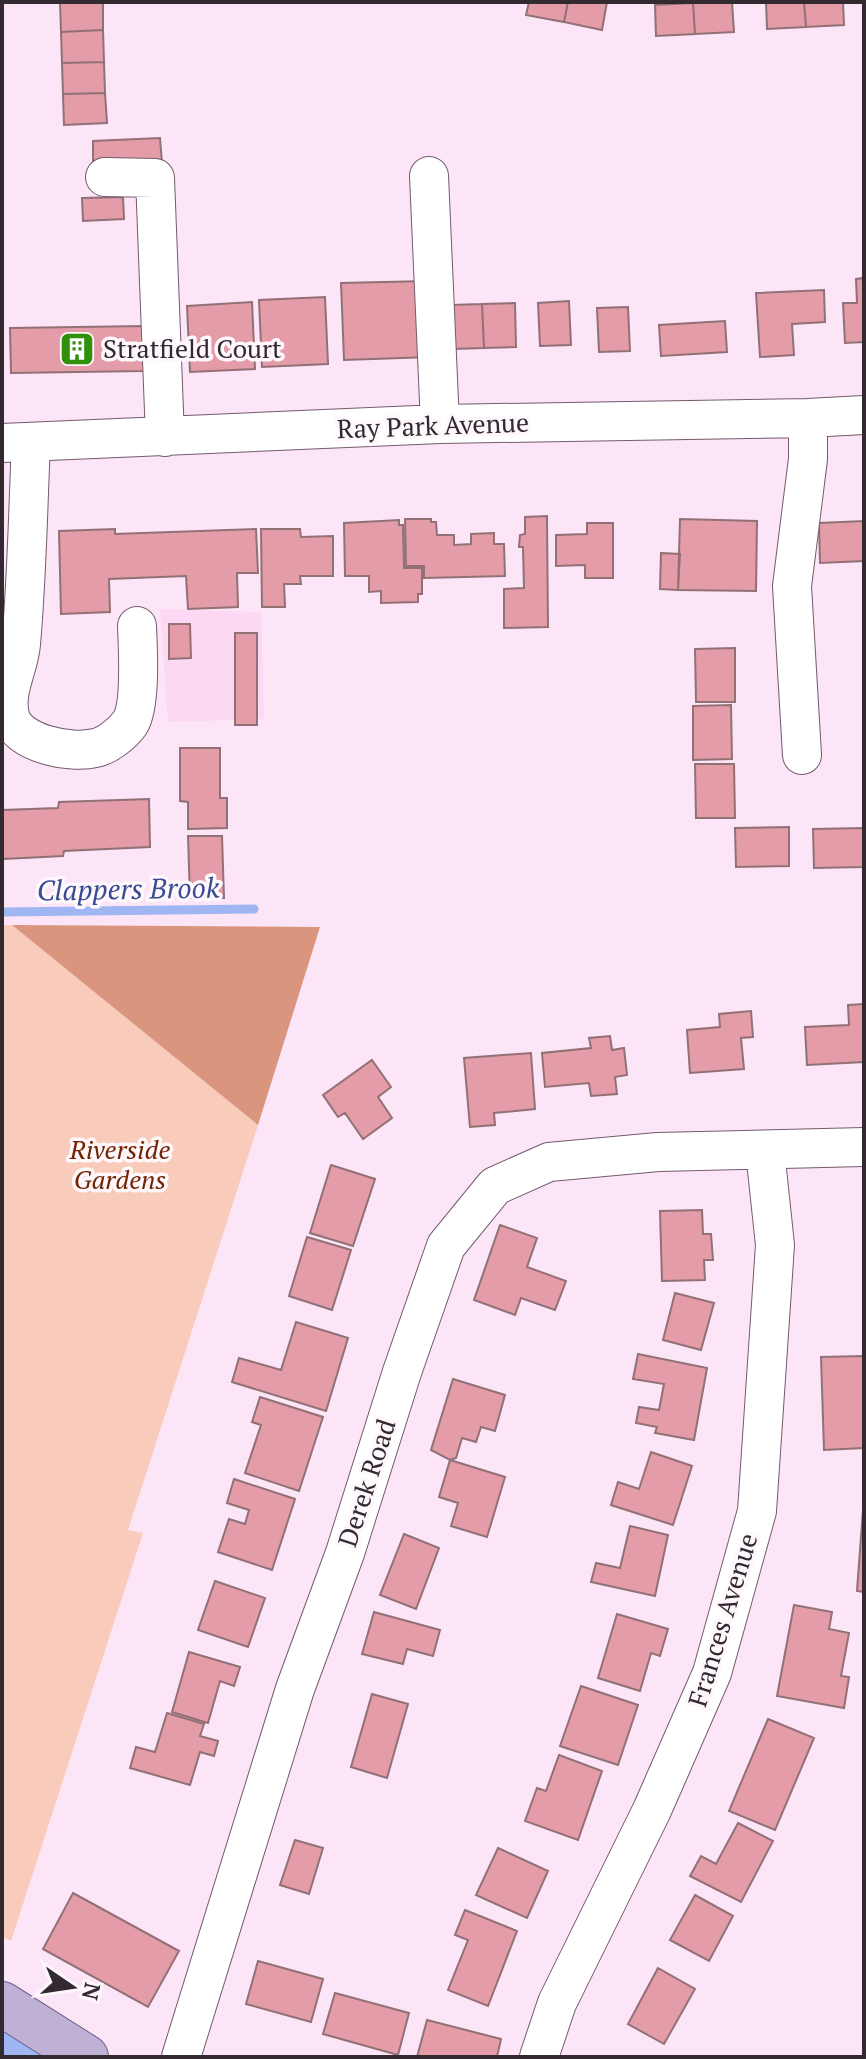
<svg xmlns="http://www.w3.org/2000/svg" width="866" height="2059" font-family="'PT Serif',serif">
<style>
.built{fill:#fcd8f3}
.green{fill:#f8cbbb}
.forest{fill:#d9957d}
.water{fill:#a0b6f2}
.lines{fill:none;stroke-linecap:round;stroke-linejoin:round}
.stream{stroke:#a0b6f2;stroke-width:9}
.building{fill:#e59ca9;stroke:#917076;stroke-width:2}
.minor-casing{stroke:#735b6e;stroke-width:40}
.major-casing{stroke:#726089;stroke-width:46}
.minor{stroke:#fff;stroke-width:38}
.major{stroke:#bfb1d5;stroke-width:44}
.labels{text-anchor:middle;stroke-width:7;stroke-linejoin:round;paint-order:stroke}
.poi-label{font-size:26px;fill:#332931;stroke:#fef8fd;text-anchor:start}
.street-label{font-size:26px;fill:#332931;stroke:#fef8fd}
.park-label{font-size:26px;font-style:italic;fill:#722300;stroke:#fef8fd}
.water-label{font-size:28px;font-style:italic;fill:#374c93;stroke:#fef8fd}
</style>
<rect width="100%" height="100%" fill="#fce5f6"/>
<!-- built -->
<path class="built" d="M160 609 261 612 264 719 168 722Z"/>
<!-- green -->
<path class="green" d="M2 925H12L258 1125 128 1530 143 1533 11 1941 2 1936Z"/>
<!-- forest -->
<path class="forest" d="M12 925 320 927 258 1125Z"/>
<!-- water -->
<path class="water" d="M2 2029 51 2057H2Z"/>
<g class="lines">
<!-- stream -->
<path class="stream" d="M2 912 254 909"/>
</g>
<!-- building -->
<path class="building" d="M60 2H103V30L61 32Z
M529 2H568L564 22 526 15Z
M568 2H607L602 30 564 22Z
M732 2 734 32 695 34 693 3Z
M766 2H804L806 27 767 29Z
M804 2H843L844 25 806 27Z
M693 3 695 34 656 36 655 5Z
M103 30 104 62 62 63 61 32Z
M104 62 105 93 63 94 62 63Z
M105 93 107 123 64 125 63 94Z
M160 138 162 163 93 165V141Z
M123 197 124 219 83 221 82 198Z
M864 278V342L845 343 843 303H857L856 279Z
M427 281 430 357 344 360 341 283Z
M824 290 825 322 792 324 794 355 760 357 756 293Z
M325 297 328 364 262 367 259 300Z
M569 301 571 345 540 346 538 303Z
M252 302 255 369 190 372 187 306Z
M515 303 516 347 484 348 482 304Z
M482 304 484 348 452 349 450 305Z
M628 307 630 351 599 352 597 308Z
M725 321 727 352 661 356 659 325Z
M144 326V371L11 373 10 328Z
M547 516 548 627 504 628V589L524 588 523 547H519L520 535 525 534V517Z
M405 519H431V522H436L437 535H454V545L471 544V534L494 533V544H504L505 576 424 578V566H406Z
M680 519 757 521 756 591 678 590Z
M399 520V525H403L404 568H422V594H418V602L381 603V591L369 592V576H345L344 523Z
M864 521V561L820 563 819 523Z
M587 523H613V578H585V565L556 566V535L587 534Z
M115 529V534L256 529 258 573H237L238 607 188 609 186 576 109 579 110 612 61 614 59 531Z
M261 529H300L301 537 333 536V576H300L301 584H284L285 607H262Z
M661 553 680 554 678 590 660 589Z
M169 624H190L191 658 169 659Z
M235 633H257V725H235Z
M735 648V702H696L695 649Z
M731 705 732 759 693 760V706Z
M180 748H220V798H227V828L188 829V802L180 801Z
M695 764H734L735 818H696Z
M149 799 150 847 64 851 63 856 3 859 2 864V810L58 808 59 802Z
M789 827V866L736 867 735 828Z
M864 828V867L814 868 813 829Z
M188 836H222L224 898H190Z
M864 1004V1062L807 1065 805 1027 849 1025 848 1005Z
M751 1011 753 1037 741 1038 744 1069 690 1073 687 1030 720 1027 719 1014Z
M610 1036 612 1050 624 1048 627 1075 615 1077 617 1094 591 1096 589 1083 545 1087 542 1053 591 1048 589 1038Z
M531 1053 535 1109 494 1113 495 1125 470 1127 464 1058Z
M372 1060 391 1087 378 1097 392 1118 363 1139 345 1113 338 1117 323 1095Z
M331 1165 375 1179 353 1246 310 1233Z
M702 1210 703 1234H711L713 1260H704L705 1280 662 1281 660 1211Z
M500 1225 537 1238 527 1267 566 1281 555 1310 521 1298 515 1315 474 1300Z
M307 1237 351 1250 332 1310 289 1296Z
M675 1293 714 1303 701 1350 663 1340Z
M296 1322 348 1338 326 1411 232 1382 239 1358 281 1370Z
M638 1354 707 1368 694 1440 655 1433 657 1427 636 1423 639 1407 659 1410 664 1384 633 1379Z
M864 1356V1448L824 1450 821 1357Z
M453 1379 505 1395 495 1431 481 1427 476 1442 462 1438 456 1458 450 1460 431 1450Z
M260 1397 323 1417 299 1491 245 1473 261 1425 252 1422Z
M651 1452 692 1466 673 1525 611 1505 618 1482 639 1489Z
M450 1460 505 1477 487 1537 451 1526 458 1503 439 1497Z
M234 1479 295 1499 272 1570 218 1552 229 1519 245 1524 249 1510 227 1503Z
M864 1496V1592L857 1591Z
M630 1526 668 1535 655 1596 591 1582 596 1563 620 1568Z
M404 1534 439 1548 416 1609 380 1595Z
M215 1581 265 1598 248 1647 198 1630Z
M794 1605 832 1612 829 1629 849 1633 841 1676 849 1677 844 1708 777 1696Z
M374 1612 440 1630 433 1656 407 1649 403 1664 362 1654Z
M617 1614 668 1629 660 1656 651 1653 640 1691 598 1678Z
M189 1652 240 1667 234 1686 220 1681 208 1723 172 1712Z
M581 1686 638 1705 618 1765 560 1746Z
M372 1694 408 1704 387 1778 351 1767Z
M167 1713 204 1724 200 1736 218 1741 214 1756 200 1752 190 1785 130 1768 136 1747 155 1752Z
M768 1719 814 1738 775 1830 729 1811Z
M559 1755 602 1771 578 1840 525 1821 537 1788 546 1791Z
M738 1823 773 1841 741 1902 690 1876 701 1856 716 1864Z
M295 1840 323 1848 309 1894 280 1885Z
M498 1848 548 1871 527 1918 476 1895Z
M73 1893 179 1951 148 2007 43 1949Z
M695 1895 733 1916 709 1961 670 1940Z
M465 1910 517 1931 488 2006 448 1990 468 1940 455 1935Z
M258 1961 323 1979 311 2022 246 2004Z
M658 1968 695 1989 664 2044 628 2024Z
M335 1993 409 2013 398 2055 323 2034Z
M427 2020 501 2039 497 2057H417Z"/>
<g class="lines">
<!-- minor casing -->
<g class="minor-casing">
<path id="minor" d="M429 176 440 424
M105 177 155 178 165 437
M31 442C28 509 27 577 21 644 19 669 4 690 10 716 17 744 71 754 95 748 107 746 123 733 130 723 141 706 138 648 137 626
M2 443 440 424 808 418 864 415
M802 755 792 586 808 459V418
M181 2057 295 1689 345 1553 402 1372 446 1246 495 1186 549 1162 658 1152 864 1147
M539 2057 557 2003 652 1810 712 1673 757 1511 775 1245 765 1151"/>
</g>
<!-- major casing -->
<g class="major-casing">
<path id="major" d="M2 2004 86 2057"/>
</g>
<!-- minor -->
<use href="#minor" class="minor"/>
<!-- major -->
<use href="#major" class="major"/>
</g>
<!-- icons -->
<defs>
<g id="building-square" transform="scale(1.8)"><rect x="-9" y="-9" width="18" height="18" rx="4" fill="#30900a" stroke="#fef8fd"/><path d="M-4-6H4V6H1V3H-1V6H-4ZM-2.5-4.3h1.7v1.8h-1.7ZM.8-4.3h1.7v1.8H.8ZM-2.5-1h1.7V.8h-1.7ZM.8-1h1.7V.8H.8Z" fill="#fff"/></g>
</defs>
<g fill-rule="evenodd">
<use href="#building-square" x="77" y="349"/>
</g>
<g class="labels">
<!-- poi labels -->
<g class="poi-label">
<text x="103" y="358">Stratfield Court</text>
</g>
<!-- street labels -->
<g class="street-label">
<text transform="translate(433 426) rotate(-2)" y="9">Ray Park Avenue</text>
<text transform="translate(367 1483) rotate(-72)" y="9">Derek Road</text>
<text transform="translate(723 1620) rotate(-73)" y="9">Frances Avenue</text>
</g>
<!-- park labels -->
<g class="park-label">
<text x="120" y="1159">Riverside<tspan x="120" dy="30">Gardens</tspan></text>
</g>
<!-- water labels -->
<g class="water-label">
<text transform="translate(128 889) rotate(-1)" y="10">Clappers Brook</text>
</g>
</g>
<!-- border -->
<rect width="866" height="2059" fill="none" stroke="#332931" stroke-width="8"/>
<!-- north arrow -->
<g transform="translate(72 1987) rotate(103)" stroke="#fef8fd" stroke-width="6" paint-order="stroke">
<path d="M0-6L14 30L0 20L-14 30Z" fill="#332931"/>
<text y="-12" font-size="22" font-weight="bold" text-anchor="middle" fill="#332931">N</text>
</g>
</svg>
